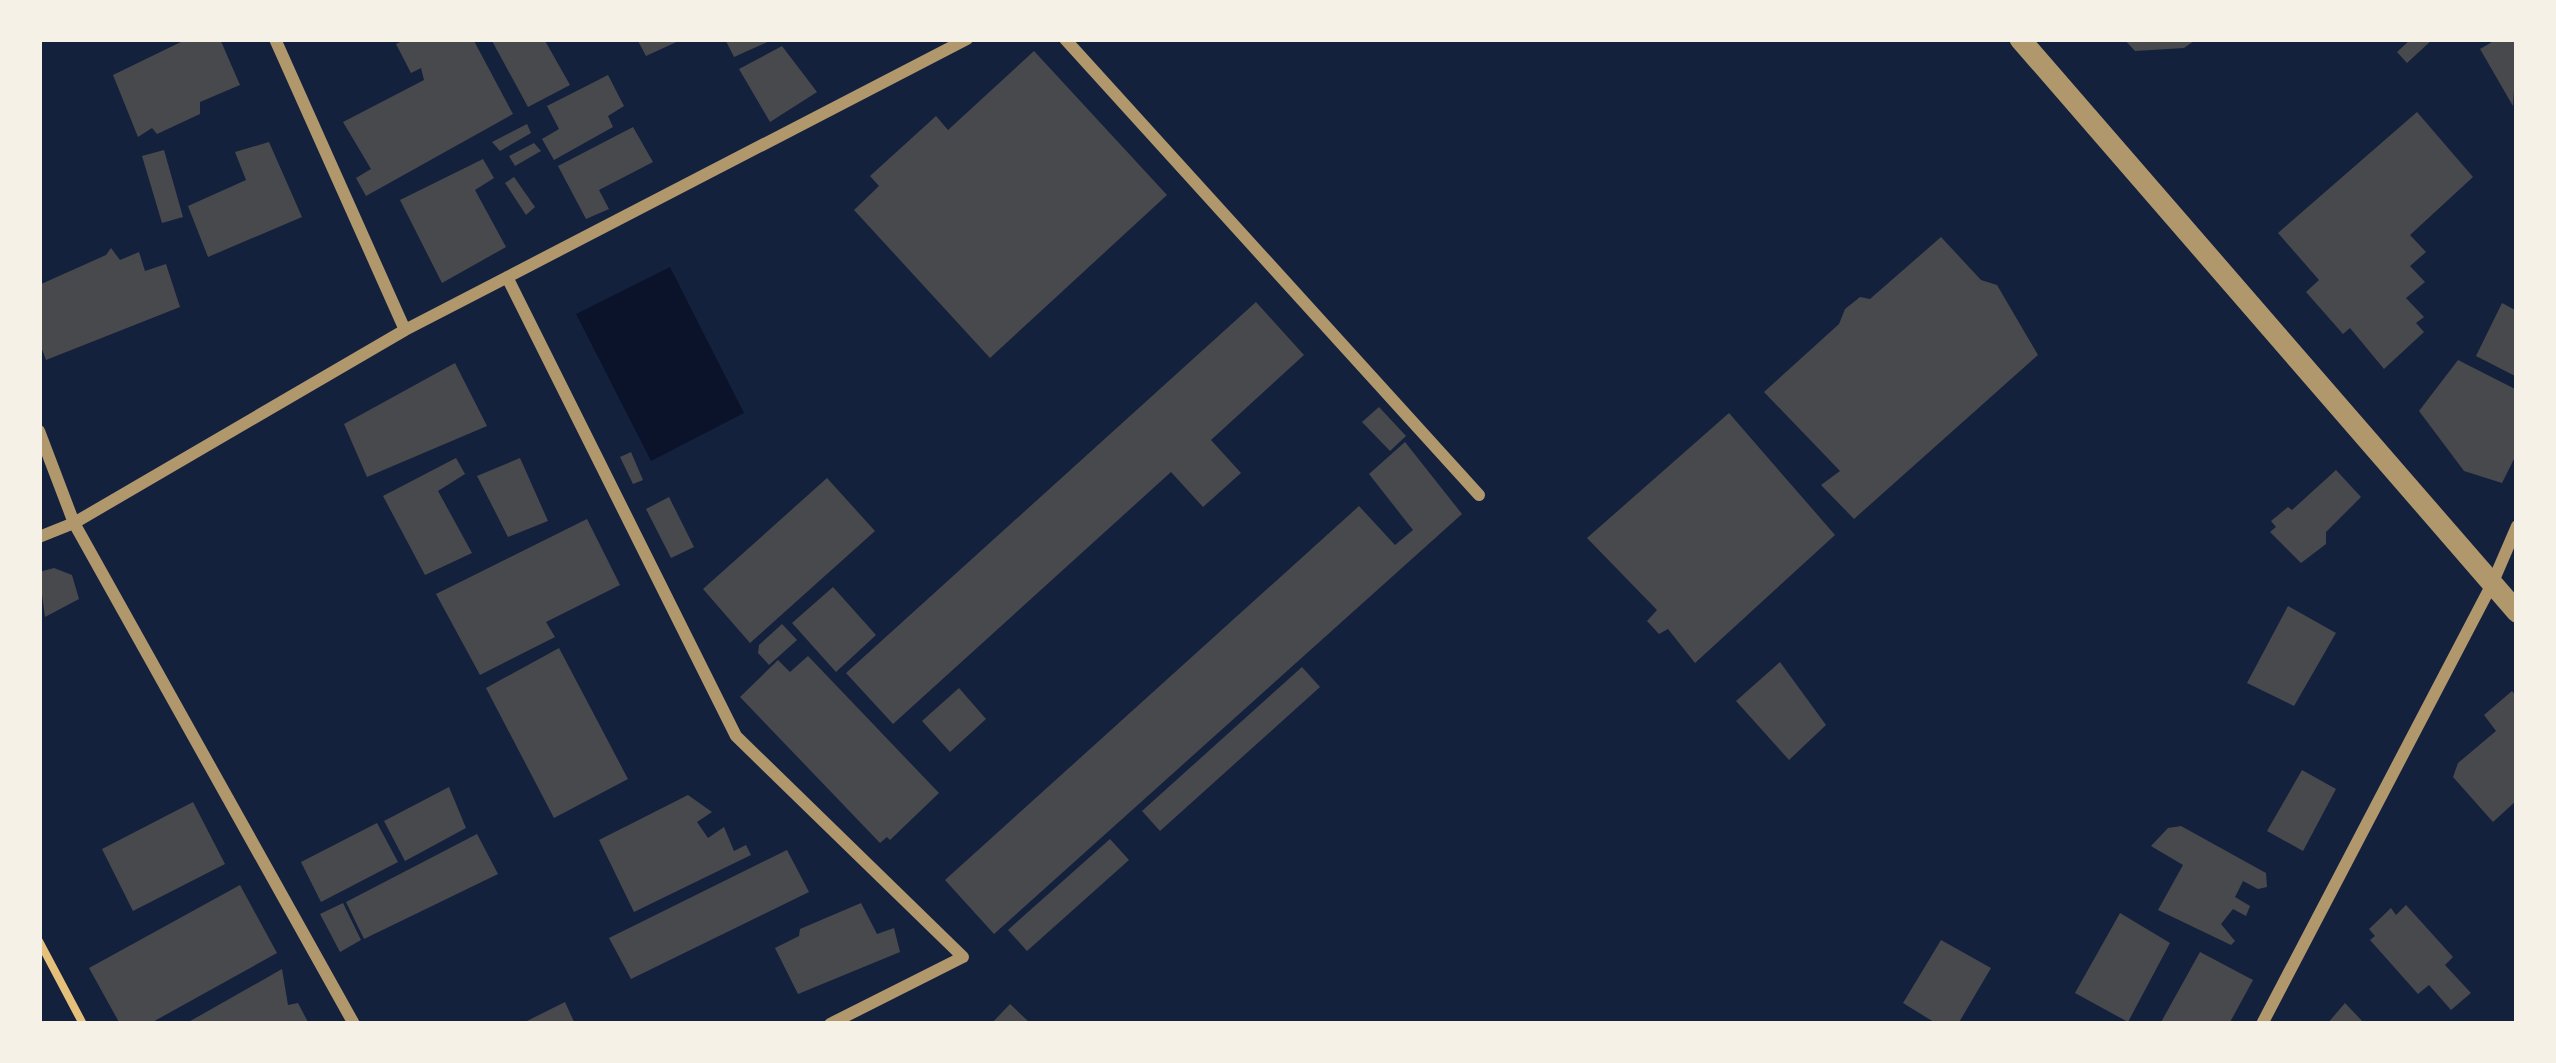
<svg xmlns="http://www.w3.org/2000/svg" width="2556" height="1063" font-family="Rubik,sans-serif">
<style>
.water{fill:#0b132b}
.building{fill:#48494c}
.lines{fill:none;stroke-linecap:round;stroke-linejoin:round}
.path{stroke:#e5c07b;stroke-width:8}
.minor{stroke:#b1986c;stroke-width:12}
.tertiary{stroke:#b1986c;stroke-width:21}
</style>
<rect width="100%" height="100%" fill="#14213d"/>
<!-- water -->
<path class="water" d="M670 267 744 413 651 461 576 314Z"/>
<!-- building -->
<path class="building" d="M187 39H220L240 85 200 102V114L157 134 152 128 138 137 113 75Z
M407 39H473L513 114 366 196 356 178 371 169 343 122 424 80 421 68 411 73 396 44Z
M491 39H544L570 85 528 107Z
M637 39H683L646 56Z
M725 39H774L734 57Z
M2124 39H2197L2184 48 2135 51Z
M2411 39H2433L2407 63 2397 52Z
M2497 39H2517L2513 106 2480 49Z
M782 46 817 92 770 122 739 69Z
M1034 51 1167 195 990 358 854 210 879 186 870 176 936 116 948 130Z
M608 75 624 106 608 116 613 127 554 160 542 139 559 129 547 106Z
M2417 112 2473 177 2410 235 2426 252 2410 266 2425 282 2406 298 2424 317 2416 323 2424 332 2384 369 2350 328 2343 334 2306 292 2319 280 2278 233Z
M527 124 531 133 500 151 492 142Z
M633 127 653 162 599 190 609 209 586 219 558 166Z
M269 142 302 217 208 257 188 206 246 180 235 152Z
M534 143 541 151 515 166 509 156Z
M164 150 183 217 162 223 142 156Z
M483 159 494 178 475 190 506 247 442 283 400 200Z
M514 177 535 207 526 215 505 183Z
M1941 237 1981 280 1997 285 2038 355 1854 519 1821 485 1840 471 1764 392 1839 324 1845 309 1860 297 1870 299Z
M111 248 120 260 139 252 145 271 166 264 180 307 46 360 39 341V285L106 255Z
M1256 302 1304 355 1211 440 1241 473 1203 507 1171 472 893 724 846 673Z
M2502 303 2517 311V377L2476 356Z
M2458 360 2517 390V453L2502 483 2464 471 2419 411Z
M455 363 487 426 367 477 344 424Z
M1379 407 1406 436 1390 451 1362 422Z
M1729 413 1835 535 1695 663 1668 629 1659 634 1647 621 1657 610 1587 538Z
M1405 442 1462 514 994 934 945 880 1359 506 1395 545 1413 530 1369 474Z
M631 452 643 480 633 484 620 457Z
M456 458 465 474 438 491 472 553 425 575 383 496Z
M520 458 548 521 508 537 477 476Z
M2336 470 2361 497 2326 532V544L2301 563 2270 532 2276 527 2271 521 2288 507 2292 510Z
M827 478 875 531 750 643 703 589Z
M669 497 694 547 671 558 646 509Z
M587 519 620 585 546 622 555 637 480 675 436 594Z
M54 568 72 575 79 599 45 617 39 572Z
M833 587 876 635 836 672 792 623Z
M2288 606 2336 633 2294 706 2247 683Z
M782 624 797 640 769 665 758 653 759 645Z
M559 648 628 779 554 818 486 688Z
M808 656 939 793 890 840 887 837 880 843 740 697 778 660 790 672Z
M1780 662 1826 725 1789 760 1736 701Z
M1302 667 1320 687 1160 831 1142 811Z
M959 688 986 719 950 752 922 721Z
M2512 691 2517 697V800L2493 822 2453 777 2458 763 2496 731 2484 715Z
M2302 770 2336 789 2303 851 2267 831Z
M449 787 466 828 405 861 384 821Z
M688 795 712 812 697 822 708 838 724 827 734 851 746 845 751 855 634 912 599 840Z
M193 802 225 864 133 911 102 849Z
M377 823 398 862 321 902 301 862Z
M2181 826 2266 873 2267 887 2258 889 2243 881 2235 897 2250 906 2246 916 2233 909 2221 924 2235 941 2231 945 2158 910 2183 865 2151 846 2168 828Z
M477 834 498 874 364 939 346 902Z
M1110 839 1129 860 1027 951 1008 930Z
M787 850 809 892 631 979 609 938Z
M240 885 277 953 149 1024H120L89 968Z
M343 903 361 940 340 952 320 914Z
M861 903 877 934 894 928 900 952 798 994 775 948 799 936 800 929Z
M2406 905 2453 957 2445 965 2471 993 2451 1010 2429 985 2418 994 2370 940 2375 936 2369 929 2391 908 2396 915Z
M2120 913 2170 943 2128 1022 2075 993Z
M1941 940 1991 968 1958 1024H1937L1903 1003Z
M2200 952 2253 980 2229 1024H2160Z
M282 969 288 1005 298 1003 309 1024H185Z
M565 1002 575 1024H521Z
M2345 1003 2365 1024H2327Z
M1010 1004 1031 1024H991Z"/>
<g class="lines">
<!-- path -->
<path class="path" d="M39 941 83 1024"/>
<!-- minor -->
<path class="minor" d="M275 39 405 330
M1065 39 1479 495
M507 277 736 736 963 957 830 1024
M39 431 74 523 354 1024
M39 537 74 523 405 330 967 39
M2262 1024 2492 584 2517 526"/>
<!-- tertiary -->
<path class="tertiary" d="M2020 39 2517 612"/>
</g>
<!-- border -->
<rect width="2556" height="1063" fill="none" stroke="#f6f1e7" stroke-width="84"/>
</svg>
